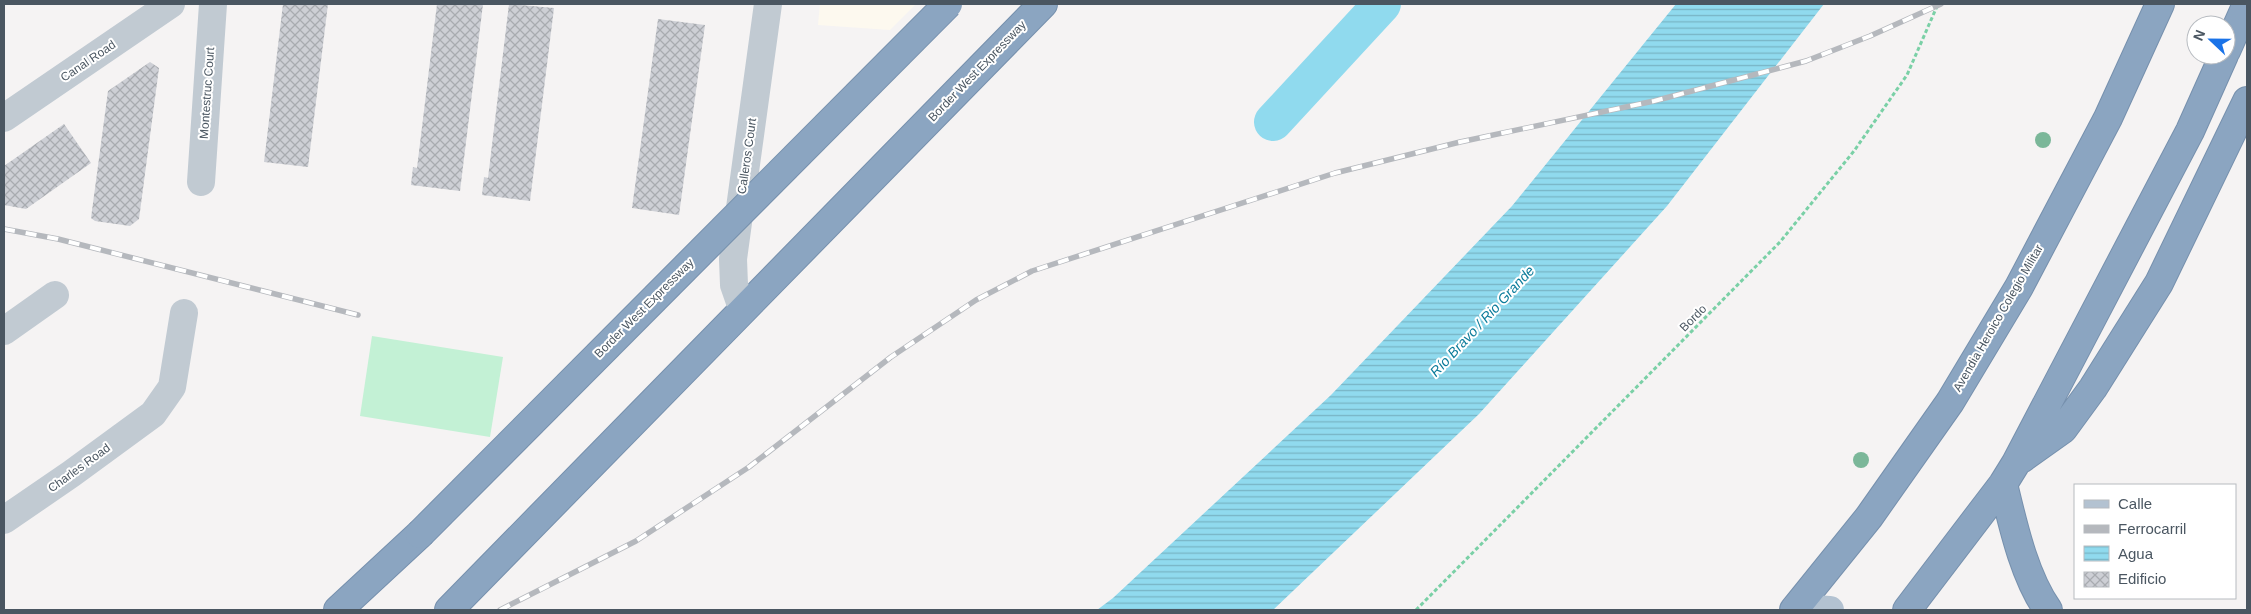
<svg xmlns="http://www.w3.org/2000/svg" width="2251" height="614" font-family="Arial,sans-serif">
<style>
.commercial{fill:#fdf9ef}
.grass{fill:#c3f1d5}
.water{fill:url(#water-rules)}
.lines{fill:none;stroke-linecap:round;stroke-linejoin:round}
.canal{stroke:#90daee;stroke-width:38}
.building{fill:url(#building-cross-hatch)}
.highway-casing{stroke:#7690ad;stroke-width:30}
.path{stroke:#7ad0a6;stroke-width:3;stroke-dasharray:4 2.5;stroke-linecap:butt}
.minor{stroke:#c1cad2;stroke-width:28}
.major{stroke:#b3c2d1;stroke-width:28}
.highway{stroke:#8ba5c1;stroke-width:28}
.rail-casing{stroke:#b5b8bd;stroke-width:5.5}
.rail{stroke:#fff;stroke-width:4;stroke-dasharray:11;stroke-linecap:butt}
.highway-bridge-casing{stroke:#7690ad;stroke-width:30;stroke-linecap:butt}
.highway-bridge{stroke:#8ba5c1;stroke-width:28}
.tree{fill:#7bb799}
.labels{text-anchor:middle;stroke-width:4;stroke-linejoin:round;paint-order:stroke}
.street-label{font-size:12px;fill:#4a5661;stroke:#fff}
.water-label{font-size:14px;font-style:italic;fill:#0c7c9b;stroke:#fff}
</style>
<defs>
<pattern id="water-rules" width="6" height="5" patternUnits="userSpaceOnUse" patternTransform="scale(1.25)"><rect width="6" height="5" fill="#90daee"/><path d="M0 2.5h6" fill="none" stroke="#78b4c4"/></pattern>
<pattern id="building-cross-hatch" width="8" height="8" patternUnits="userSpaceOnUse" patternTransform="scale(1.25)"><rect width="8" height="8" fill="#cdcfd5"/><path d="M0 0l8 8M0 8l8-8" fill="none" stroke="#a8abb0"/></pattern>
</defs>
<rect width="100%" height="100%" fill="#f5f3f3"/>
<!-- commercial -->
<path class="commercial" d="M820 4H916L890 30 818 25Z"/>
<!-- grass -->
<path class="grass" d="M372 336 503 357 490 437 360 416Z"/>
<!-- water -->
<path class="water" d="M1676 4H1824L1667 206 1479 414 1273 610H1097L1113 598 1331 395 1512 206Z"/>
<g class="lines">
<!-- canal -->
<path class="canal" d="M1273 122 1382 4"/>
</g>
<!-- building -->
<path class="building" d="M283 4H328L308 167 264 162Z
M437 4H483L460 191 411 185 413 167 417 168Z
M509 4 554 8 530 201 482 195 484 177 488 178Z
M658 19 705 25 679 215 632 208Z
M150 62 159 68 139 219 130 226 95 221 91 218 108 91Z
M64 124 91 163 26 209 4 205V166Z"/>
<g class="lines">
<!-- highway casing -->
<g class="highway-casing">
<path id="highway" d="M2226 51 2247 4
M2021 459 2063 429 2093 388 2159 283 2247 101
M2003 484C2013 525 2024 576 2048 610
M338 610 420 534
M449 610 1043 4
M1794 610 1869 517 1950 402 2019 287 2108 118 2160 4
M1907 610 2003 484 2016 463 2190 131 2224 55"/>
</g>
<!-- path -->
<path class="path" d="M1416 610 1780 242 1854 151 1907 75 1938 4"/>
<!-- minor -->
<path class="minor" d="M4 118 171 4
M201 182 213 4
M742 308 734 285 733 259 768 4
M4 331 55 295
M4 520 71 474 153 414 172 387 184 313"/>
<!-- major -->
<path class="major" d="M1796 608 1830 610"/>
<!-- highway -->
<use href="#highway" class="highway"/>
<!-- rail casing -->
<g class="rail-casing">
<path id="rail" d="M4 229 58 239 358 315
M500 610 636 541 749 467 891 357 976 300 1032 271 1335 173 1460 142 1654 101 1806 61 1870 36 1941 4"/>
</g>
<!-- rail -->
<use href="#rail" class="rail"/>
<!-- highway-bridge casing -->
<g class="highway-bridge-casing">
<path id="highway-bridge" d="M420 534 948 4"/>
</g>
<!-- highway-bridge -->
<use href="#highway-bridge" class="highway-bridge"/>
</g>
<!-- trees -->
<g class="tree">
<circle cx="2043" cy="140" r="8"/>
<circle cx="1861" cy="460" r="8"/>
</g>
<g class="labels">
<!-- street labels -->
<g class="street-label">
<text transform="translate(88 61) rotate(-34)" y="4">Canal Road</text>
<text transform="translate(977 71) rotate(-46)" y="4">Border West Expressway</text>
<text transform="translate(207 93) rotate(-86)" y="4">Montestruc Court</text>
<text transform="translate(747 156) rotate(-82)" y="4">Calleros Court</text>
<text transform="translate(644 308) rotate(-45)" y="4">Border West Expressway</text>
<text transform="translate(1693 318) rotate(-45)" y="4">Bordo</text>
<text transform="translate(1998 318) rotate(-60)" y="4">Avendia Heroico Colegio Militar</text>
<text transform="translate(79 468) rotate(-36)" y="4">Charles Road</text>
</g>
<!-- water labels -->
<g class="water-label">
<text transform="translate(1482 321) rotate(-47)" y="5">Río Bravo / Rio Grande</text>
</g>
</g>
<!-- border -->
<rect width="2251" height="614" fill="none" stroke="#4a5661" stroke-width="10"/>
<!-- legend -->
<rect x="2074" y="484" width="162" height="115" fill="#ffffff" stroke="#b7bbc0"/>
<rect x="2084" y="500" width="25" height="8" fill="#b3c2d1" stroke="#b7bbc0"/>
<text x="2118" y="509" font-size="15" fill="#4a5661">Calle</text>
<rect x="2084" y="525" width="25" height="8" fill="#b5b8bd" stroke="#b7bbc0"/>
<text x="2118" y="534" font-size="15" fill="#4a5661">Ferrocarril</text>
<rect x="2084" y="546" width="25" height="15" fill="url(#water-rules)" stroke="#b7bbc0"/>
<text x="2118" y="559" font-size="15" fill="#4a5661">Agua</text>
<rect x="2084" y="572" width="25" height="15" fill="url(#building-cross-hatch)" stroke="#b7bbc0"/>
<text x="2118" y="584" font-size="15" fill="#4a5661">Edificio</text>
<!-- north arrow -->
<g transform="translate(2211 40) rotate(292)"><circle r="24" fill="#ffffff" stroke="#b7bbc0"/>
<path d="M0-4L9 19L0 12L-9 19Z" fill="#1a73e8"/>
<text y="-8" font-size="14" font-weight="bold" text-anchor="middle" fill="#4a5661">N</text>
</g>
</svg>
